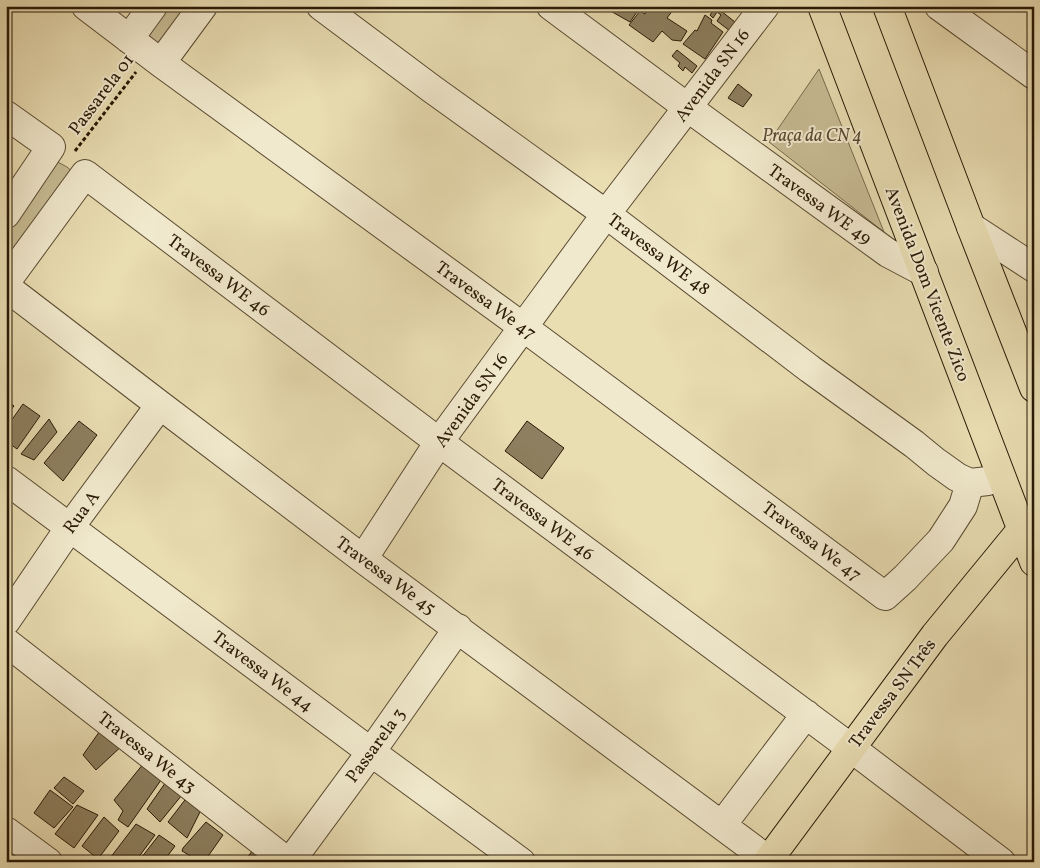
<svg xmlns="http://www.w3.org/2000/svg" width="1040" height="868" font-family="Vollkorn,serif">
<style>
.green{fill:#c8bc95;stroke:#786a4e}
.building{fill:#8d7f5f;stroke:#291906}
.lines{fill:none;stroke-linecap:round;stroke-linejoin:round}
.minor-casing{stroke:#594a31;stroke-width:30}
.major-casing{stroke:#291906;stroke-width:30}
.path{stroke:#291906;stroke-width:3;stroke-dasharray:4 2.5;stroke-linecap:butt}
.minor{stroke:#f1e9cd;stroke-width:28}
.major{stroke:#e9ddb2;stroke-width:28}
.labels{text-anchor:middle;stroke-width:4;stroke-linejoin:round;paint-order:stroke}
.street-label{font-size:18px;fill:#291906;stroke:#f1e9cd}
.park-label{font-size:18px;font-style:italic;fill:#594a31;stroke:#f1e9cd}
</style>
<rect width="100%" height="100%" fill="#e9ddb2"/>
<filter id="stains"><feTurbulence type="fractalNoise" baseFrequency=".004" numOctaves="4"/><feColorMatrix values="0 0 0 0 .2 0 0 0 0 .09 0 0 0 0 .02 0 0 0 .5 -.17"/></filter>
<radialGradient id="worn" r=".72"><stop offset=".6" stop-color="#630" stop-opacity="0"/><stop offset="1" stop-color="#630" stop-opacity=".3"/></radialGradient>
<!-- green -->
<path class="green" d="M153 6H203L161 63 129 39Z
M819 69 884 232 769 142Z
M54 160 67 167 74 173 6 263V225Z"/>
<!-- building -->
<path class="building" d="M609 6H641L630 22 607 9Z
M648 6H676L667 18 687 31 681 41 672 40 662 31 653 42 629 25 640 11 645 14Z
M716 7 735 22 730 31 717 21 721 15 717 12 713 18 710 15Z
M705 15 712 20 711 23 723 32 705 59 683 44 695 30 697 31Z
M677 50 697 66 692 73 685 67 683 71 678 66 680 63 672 56Z
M738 84 752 95 743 107 728 98Z
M6 398 14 406 6 416Z
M23 404 40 416 17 449 6 441V428Z
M49 419 57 432 34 460 21 454Z
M79 421 97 435 63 481 44 463Z
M527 421 564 448 542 479 505 451Z
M102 728 125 743 96 770 83 755Z
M148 758 166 773 128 827 118 820 123 811 114 800Z
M64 777 84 791 73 804 54 788Z
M168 779 186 790 160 822 147 809Z
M50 790 73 807 54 828 34 813Z
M188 796 203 806 187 838 168 822Z
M77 805 98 815 74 848 55 834Z
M104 817 119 831 98 859 82 846Z
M206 822 223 835 204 862H201L182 851 183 848Z
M136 824 155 835 135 862H107Z
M159 835 175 846 163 862H138Z
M258 843 269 862H244Z"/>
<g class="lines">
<!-- minor casing -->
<g class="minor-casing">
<path id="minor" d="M86 6 161 63 523 327 885 596 905 578 941 540 963 506 970 483
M321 6 432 89 606 214 810 369 914 444 936 462 957 477 970 483 988 481
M551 6 687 107 888 253 924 272
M939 6 1034 75
M129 39 153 6
M161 63 203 6
M6 115 51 147 6 214
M971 227 1034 268
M6 282 85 174 439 442 851 748 1001 862
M6 287 160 405 363 559 771 862
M6 480 371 752 521 862
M363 559 439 442 606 214 765 6
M6 621 70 527 160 405
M6 642 288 862
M722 825 806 714
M6 831 48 862
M290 862 371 752 458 628"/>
</g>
<!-- major casing -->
<g class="major-casing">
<path id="major" d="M822 6 1034 562
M887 6 971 227 1034 388
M767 862 935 635 1022 529 1034 523"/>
</g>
<!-- path -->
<path class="path" d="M75 151 136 72"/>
<!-- minor -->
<use href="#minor" class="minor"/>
<!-- major -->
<use href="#major" class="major"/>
</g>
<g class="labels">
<!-- street labels -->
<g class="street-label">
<text transform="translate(712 75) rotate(-53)" y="6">Avenida SN 16</text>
<text transform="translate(101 94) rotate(-53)" y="6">Passarela 01</text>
<text transform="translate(820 204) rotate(36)" y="6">Travessa WE 49</text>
<text transform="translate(659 254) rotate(37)" y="6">Travessa WE 48</text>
<text transform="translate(219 275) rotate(37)" y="6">Travessa WE 46</text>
<text transform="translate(928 284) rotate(69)" y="6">Avenida Dom Vicente Zico</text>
<text transform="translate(486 300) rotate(36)" y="6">Travessa We 47</text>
<text transform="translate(471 400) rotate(-54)" y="6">Avenida SN 16</text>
<text transform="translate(81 512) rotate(-54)" y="6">Rua A</text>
<text transform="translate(543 519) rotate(37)" y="6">Travessa WE 46</text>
<text transform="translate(812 541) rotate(37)" y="6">Travessa We 47</text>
<text transform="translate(386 575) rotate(36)" y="6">Travessa We 45</text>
<text transform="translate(263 671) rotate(37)" y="6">Travessa We 44</text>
<text transform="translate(892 693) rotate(-53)" y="6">Travessa SN Três</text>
<text transform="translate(375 745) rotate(-54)" y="6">Passarela 3</text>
<text transform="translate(147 752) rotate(38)" y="6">Travessa We 43</text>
</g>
<!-- park labels -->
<g class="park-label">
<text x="812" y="141">Praça da CN 4</text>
</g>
</g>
<!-- margin -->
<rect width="1040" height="868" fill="none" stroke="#e9ddb2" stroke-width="25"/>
<rect x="8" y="8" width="1025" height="853" fill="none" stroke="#291906" stroke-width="2.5"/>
<rect x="12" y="12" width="1015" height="843" fill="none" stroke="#291906"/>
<rect width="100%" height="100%" filter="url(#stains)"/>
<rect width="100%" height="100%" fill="url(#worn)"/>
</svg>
